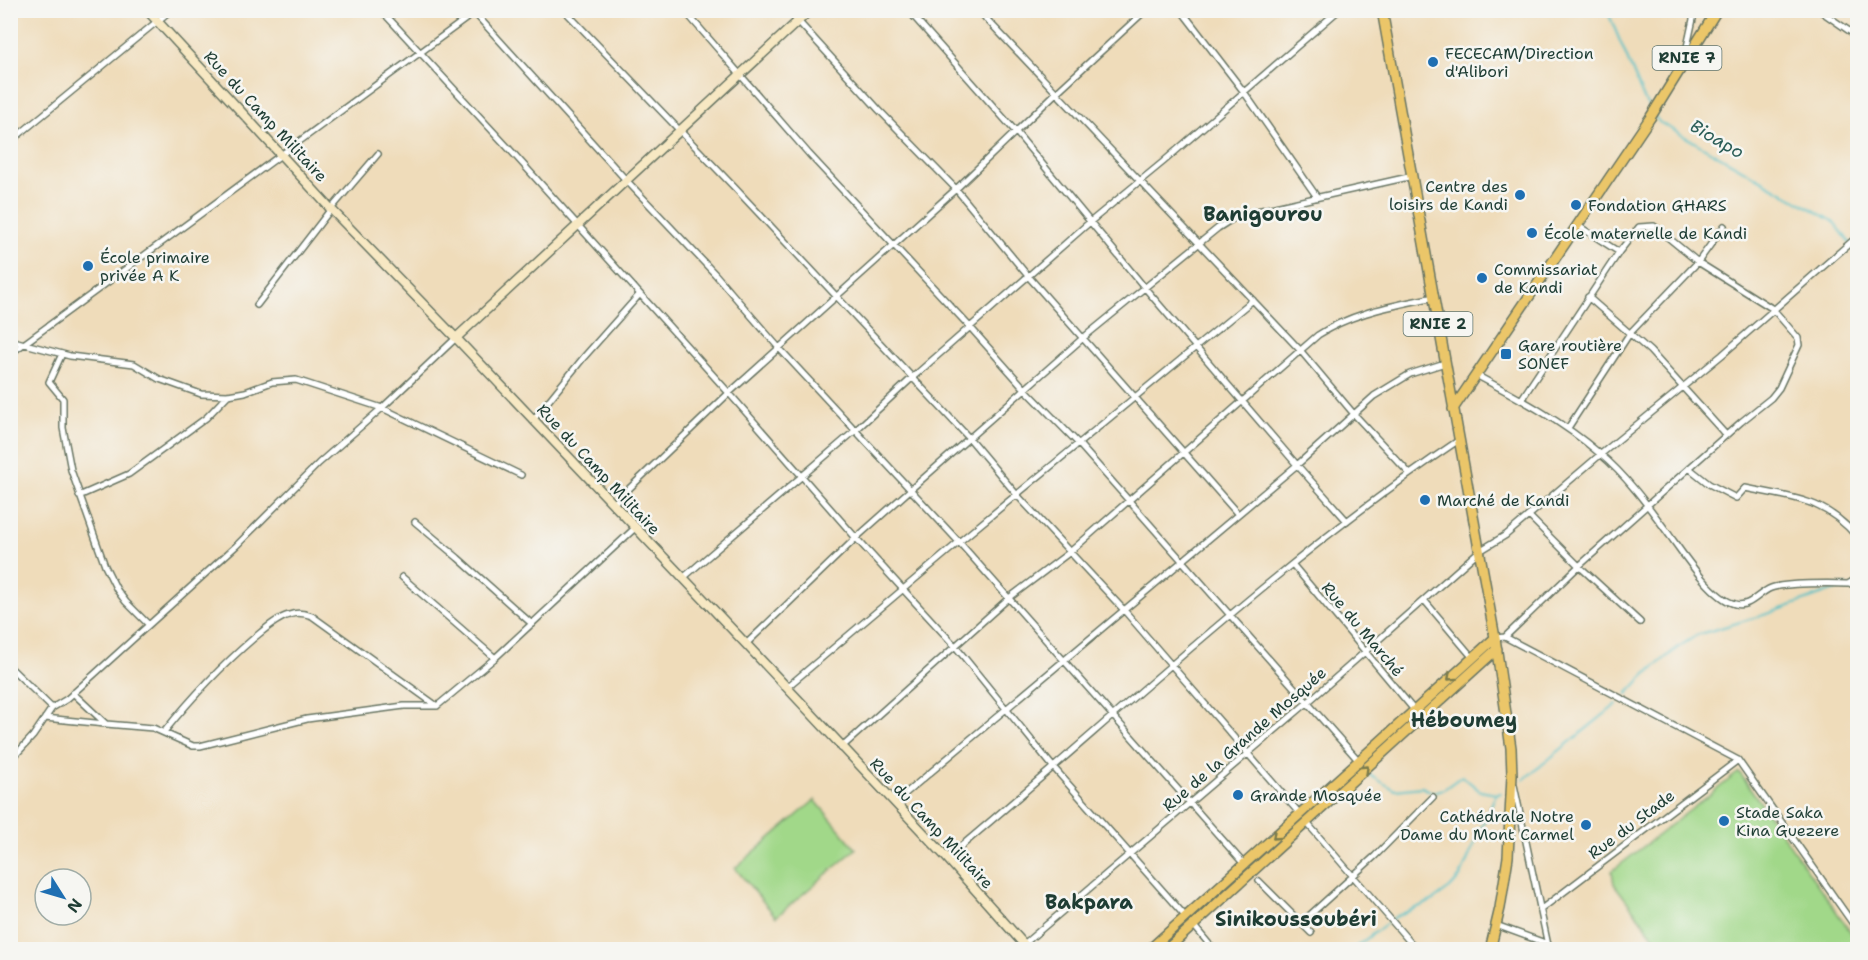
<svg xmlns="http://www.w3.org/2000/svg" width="1868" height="960" font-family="'Shantell Sans',sans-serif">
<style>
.green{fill:#a1d889;stroke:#608a5e;stroke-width:1.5}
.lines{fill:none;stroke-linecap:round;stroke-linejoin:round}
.stream{stroke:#50bfc6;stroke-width:2}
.street-casing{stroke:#687563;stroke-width:8}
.secondary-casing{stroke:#687563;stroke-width:11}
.primary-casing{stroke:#687563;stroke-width:12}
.street{stroke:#fff;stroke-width:5}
.secondary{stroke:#f7e8c3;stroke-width:8}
.primary{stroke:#ebc669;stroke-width:9}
.oneway{stroke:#7b7b4c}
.poi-dot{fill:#1f6fb2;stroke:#f6f6f2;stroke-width:2}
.labels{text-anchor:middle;stroke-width:5;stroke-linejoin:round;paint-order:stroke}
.shield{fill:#f6f6f2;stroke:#60746d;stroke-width:1.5}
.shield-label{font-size:15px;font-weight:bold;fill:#1f3d34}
.poi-label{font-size:16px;fill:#1f3d34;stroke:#f6f6f2;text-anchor:start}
.street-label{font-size:16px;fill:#1f3d34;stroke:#f6f6f2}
.water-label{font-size:18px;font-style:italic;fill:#2b5e58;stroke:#f6f6f2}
.quarter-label{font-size:20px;font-weight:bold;fill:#1f3d34;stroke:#f6f6f2}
</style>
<rect width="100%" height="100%" fill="#f6f6f2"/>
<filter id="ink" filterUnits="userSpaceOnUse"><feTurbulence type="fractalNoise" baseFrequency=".0167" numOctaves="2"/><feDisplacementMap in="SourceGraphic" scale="12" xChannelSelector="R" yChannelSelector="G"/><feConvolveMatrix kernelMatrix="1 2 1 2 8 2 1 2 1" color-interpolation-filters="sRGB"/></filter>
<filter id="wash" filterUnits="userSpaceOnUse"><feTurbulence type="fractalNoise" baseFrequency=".008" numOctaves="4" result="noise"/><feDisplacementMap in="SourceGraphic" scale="24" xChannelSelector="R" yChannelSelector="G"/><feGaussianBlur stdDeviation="1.35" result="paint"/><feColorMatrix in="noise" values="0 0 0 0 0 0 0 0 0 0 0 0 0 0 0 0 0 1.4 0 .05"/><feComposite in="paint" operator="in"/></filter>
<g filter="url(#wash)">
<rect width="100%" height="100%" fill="#efdcba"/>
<!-- green -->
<path class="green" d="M1739 772 1857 941V949H1663L1614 884 1612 871Z
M815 800 856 849 776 917 735 868Z"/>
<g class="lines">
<!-- stream -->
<path class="stream" d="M1607 10 1645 101 1650 109
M1655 117 1659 122 1833 221 1858 253
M1627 694 1645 675 1677 648 1697 635 1770 613 1846 586
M1368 774 1395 790 1422 787 1432 792 1444 789 1462 776 1480 791 1496 794
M1523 780 1617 704
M1352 950 1395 917 1432 901 1450 888 1460 877 1496 794 1501 793"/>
</g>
</g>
<g filter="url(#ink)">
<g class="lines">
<!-- street casing -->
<g class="street-casing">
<path id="street" d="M381 10 513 153 729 393 856 538 955 646 1054 768 1185 916
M472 10 626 180 715 274 779 348 959 542 1244 864
M564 10 735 188 970 439 1017 495 1123 609 1300 814
M684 10 809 154 970 327 1026 390 1078 443 1359 761
M788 10 879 110 956 189 1028 276 1237 513
M908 10 1016 132 1145 288 1297 465 1347 521
M978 10 1300 350 1353 413 1409 473
M1181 10 1244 92 1317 197
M1819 10 1858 37
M986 19 995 10
M1685 56 1695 10
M10 142 171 10
M1577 225 1619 252
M1588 297 1650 351 1726 435
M257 305 331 209 378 154
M10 340 70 356 134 364 159 379 201 394 228 395 245 392 272 382 296 380 382 408 521 475
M10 354 478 10
M62 354 49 382 63 399V428L71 470 105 566 117 590 126 602 148 624
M1476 375C1519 398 1562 421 1599 453 1627 476 1649 507 1670 536 1683 554 1713 599 1735 604 1750 608 1758 593 1771 588 1784 583 1832 583 1848 584L1858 578
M533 420 584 357 639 295
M1568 428 1630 333 1698 262 1724 226
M1689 468 1709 484 1736 498 1745 488C1793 498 1825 498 1858 538
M79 496 129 474 206 418 228 395
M613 504 729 393 956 189 1057 92 1146 10
M1529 516 1579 566 1640 622
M415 522 458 558 532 624
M1293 565 1414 710
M402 577 495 658
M683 578 857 429 913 377 1090 222 1163 162 1339 10
M1424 600 1473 658
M1505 637 1738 760 1858 931
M1495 638 1505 637 1579 566 1741 422 1771 398 1779 388 1799 345 1798 338 1773 309 1698 262 1654 226 1639 227 1619 252 1521 400
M746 644 856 538 910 490 1083 338 1218 228 1237 216 1248 213 1413 176
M10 667 52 708
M786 688 959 542 1253 300
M73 693 106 724 153 728 193 746H200L307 719 404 706H437
M45 718 105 724
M164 732C193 696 219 668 254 638 264 630 277 618 289 615 297 612 304 613 312 616L437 706 495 658 635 528
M841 748 1009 598 1070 552 1318 335C1353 312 1393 306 1434 297
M10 761 33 736 52 708 67 699 236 546 319 463 382 408 456 338
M1514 785 1549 950
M894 803 1297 465 1374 396 1410 374 1445 363
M1307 823 1417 950
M947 858C1116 717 1276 563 1459 440
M1259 881 1311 933
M1540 910 1738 760
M1301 923 1375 856 1433 797
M1496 925 1548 944
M1194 926 1214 950
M1024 944 1307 703 1478 552 1506 535 1601 454 1722 355 1858 236"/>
</g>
<!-- secondary casing -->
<g class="secondary-casing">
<path id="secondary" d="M147 10 331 209 456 338 746 644 947 858 1029 950
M456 338 810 10"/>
</g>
<!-- primary casing -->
<g class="primary-casing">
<path id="primary" d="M1382 10 1495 638 1511 748 1512 775 1508 857 1500 908 1490 950
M1453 409 1650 118 1717 10
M1149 950 1495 638
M1166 950 1497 649"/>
</g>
<!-- street -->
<use href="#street" class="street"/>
<!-- secondary -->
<use href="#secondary" class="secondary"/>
<!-- primary -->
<use href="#primary" class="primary"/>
</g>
<!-- one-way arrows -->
<defs><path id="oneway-chevron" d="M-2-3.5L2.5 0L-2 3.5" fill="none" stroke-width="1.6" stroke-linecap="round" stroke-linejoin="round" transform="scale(1.5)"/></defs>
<g class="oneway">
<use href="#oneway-chevron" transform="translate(1451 677) rotate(138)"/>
<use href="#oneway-chevron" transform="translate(1365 769) rotate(-43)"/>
<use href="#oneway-chevron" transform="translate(1276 836) rotate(138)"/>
</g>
</g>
<!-- markers -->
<g class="poi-dot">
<circle cx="1433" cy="62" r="6"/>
<circle cx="1520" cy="195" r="6"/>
<circle cx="1576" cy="205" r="6"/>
<circle cx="1532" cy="233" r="6"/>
<circle cx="88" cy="266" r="6"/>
<circle cx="1482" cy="278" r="6"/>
<rect x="1500" y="348" width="12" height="12" rx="3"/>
<circle cx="1425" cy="500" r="6"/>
<circle cx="1238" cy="795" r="6"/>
<circle cx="1724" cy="821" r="6"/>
<circle cx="1586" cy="825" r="6"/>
</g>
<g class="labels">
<!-- shield labels -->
<g class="shield">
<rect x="1652.5" y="46" width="69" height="24" rx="4.5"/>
<rect x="1403.5" y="312" width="69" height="24" rx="4.5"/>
</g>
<g class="shield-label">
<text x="1687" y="63">RNIE 7</text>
<text x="1438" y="329">RNIE 2</text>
</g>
<!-- poi labels -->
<g class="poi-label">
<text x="1445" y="59">FECECAM/Direction<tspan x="1445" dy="18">d'Alibori</tspan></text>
<text x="1508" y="192" text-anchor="end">Centre des<tspan x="1508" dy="18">loisirs de Kandi</tspan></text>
<text x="1588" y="211">Fondation GHARS</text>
<text x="1544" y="239">École maternelle de Kandi</text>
<text x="100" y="263">École primaire<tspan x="100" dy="18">privée A K</tspan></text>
<text x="1494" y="275">Commissariat<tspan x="1494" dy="18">de Kandi</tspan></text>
<text x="1518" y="351">Gare routière<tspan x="1518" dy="18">SONEF</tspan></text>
<text x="1437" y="506">Marché de Kandi</text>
<text x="1250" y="801">Grande Mosquée</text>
<text x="1736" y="818">Stade Saka<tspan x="1736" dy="18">Kina Guezere</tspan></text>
<text x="1574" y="822" text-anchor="end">Cathédrale Notre<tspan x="1574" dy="18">Dame du Mont Carmel</tspan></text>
</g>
<!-- street labels -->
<g class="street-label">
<text transform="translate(266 116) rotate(47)" y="6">Rue du Camp Militaire</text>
<text transform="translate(599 469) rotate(47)" y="6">Rue du Camp Militaire</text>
<text transform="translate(1363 629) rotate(50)" y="6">Rue du Marché</text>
<text transform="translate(1244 739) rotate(-41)" y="6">Rue de la Grande Mosquée</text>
<text transform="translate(932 823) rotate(47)" y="6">Rue du Camp Militaire</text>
<text transform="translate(1631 824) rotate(-37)" y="6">Rue du Stade</text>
</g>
<!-- water labels -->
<g class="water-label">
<text transform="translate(1717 139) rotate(30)" y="6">Bioapo</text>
</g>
<!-- quarter labels -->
<g class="quarter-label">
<text x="1263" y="221">Banigourou</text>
<text x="1464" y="727">Héboumey</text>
<text x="1089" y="909">Bakpara</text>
<text x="1296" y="926">Sinikoussoubéri</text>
</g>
</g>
<!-- margin -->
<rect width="1868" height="960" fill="none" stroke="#f6f6f2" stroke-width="36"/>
<!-- north arrow -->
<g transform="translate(63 897) rotate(127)"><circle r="28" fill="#f6f6f2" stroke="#a0aca6" stroke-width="1.5"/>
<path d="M0-4.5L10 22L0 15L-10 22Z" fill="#1f6fb2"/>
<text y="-9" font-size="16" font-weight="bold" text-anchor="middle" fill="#1f3d34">N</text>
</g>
</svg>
